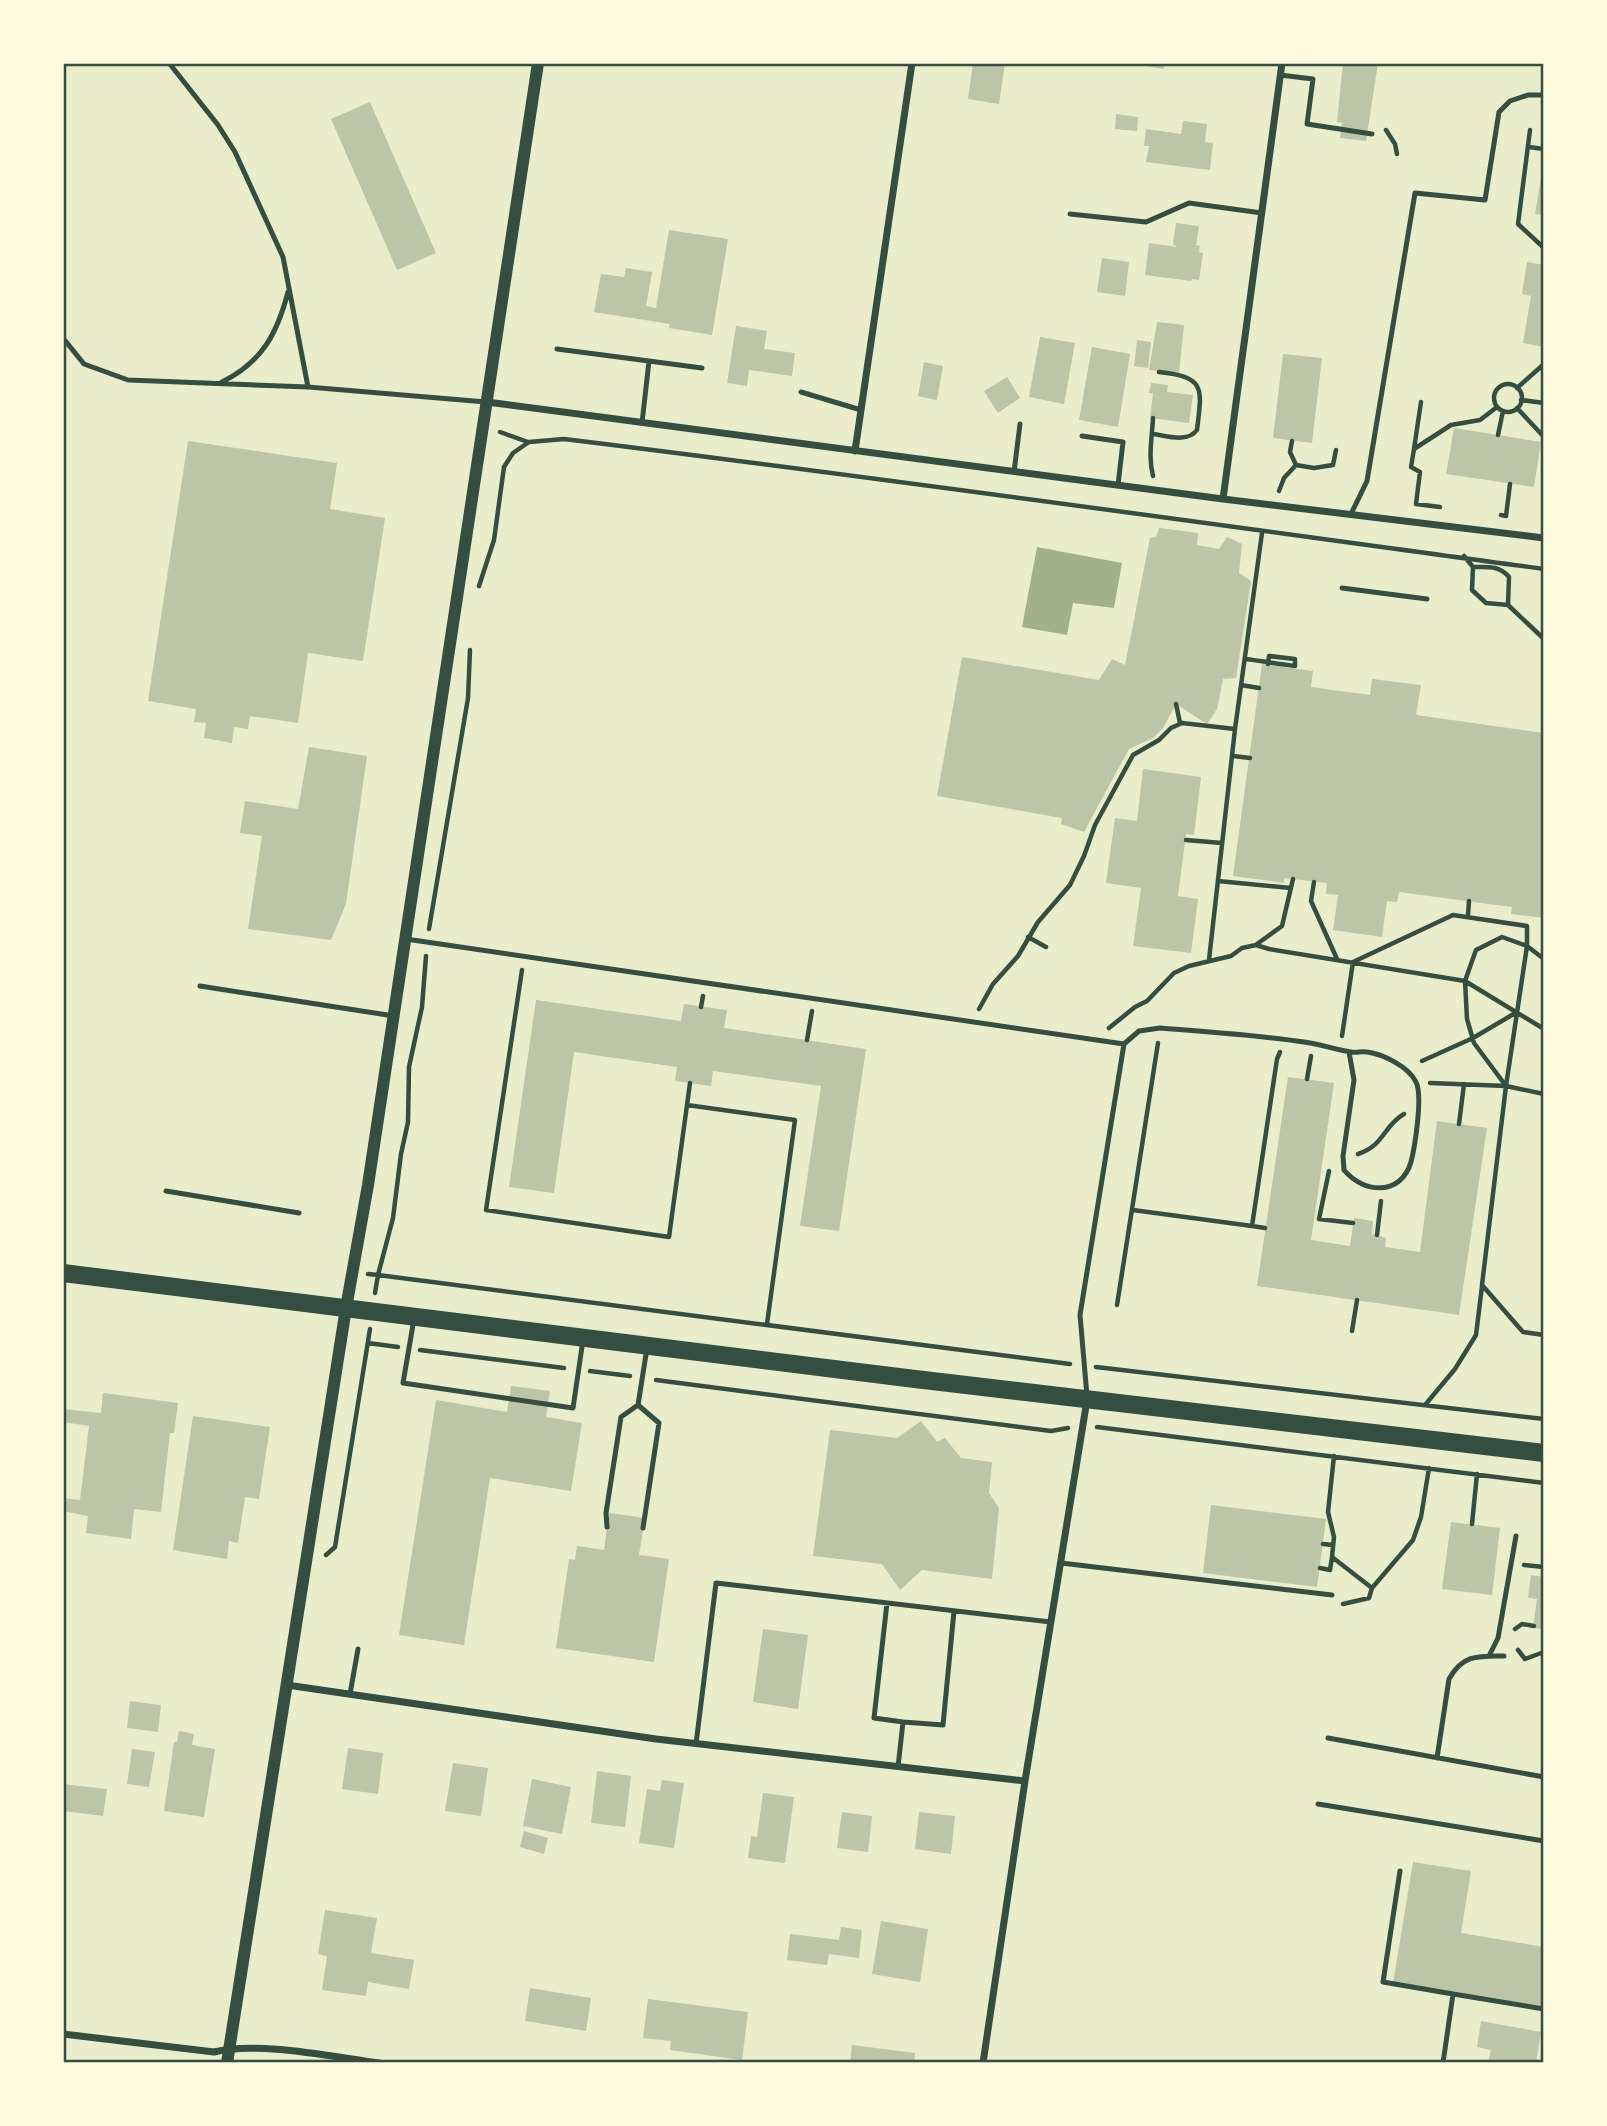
<svg xmlns="http://www.w3.org/2000/svg" width="1607" height="2126" font-family="'Varela Round',sans-serif">
<style>
.water{fill:#a3b18a}
.building{fill:#bcc5a7}
.lines{fill:none;stroke-linecap:round;stroke-linejoin:round}
.path{stroke:#344e41;stroke-width:4.5}
.service{stroke:#344e41;stroke-width:5}
.minor{stroke:#344e41;stroke-width:7}
.tertiary{stroke:#344e41;stroke-width:12}
.primary{stroke:#344e41;stroke-width:18}
.neatline{fill:none;stroke:#344e41;stroke-width:2.5}
</style>
<rect width="100%" height="100%" fill="#e9edc9"/>
<!-- water -->
<path class="water" d="M1037 547 1122 563 1114 608 1073 603 1067 635 1022 627Z"/>
<!-- building -->
<path class="building" d="M973 63H1005L999 104 968 99Z
M1128 63H1164V69Z
M1343 63H1378L1366 141 1340 138 1342 123 1337 122Z
M370 102 436 253 397 270 331 119Z
M1116 114 1138 117 1137 131 1115 129Z
M1183 121 1207 124 1205 142 1213 143 1210 170 1146 162 1149 146H1144L1146 129 1181 134Z
M1543 166H1544V215L1535 214Z
M1176 223 1199 226 1196 245 1200 246 1199 252 1203 253 1199 280 1192 279 1191 281 1145 275 1149 243 1177 247 1173 244Z
M669 230 728 239 712 335 669 328 670 324 594 312 601 274 624 277 626 268 652 272 646 306 656 308Z
M1102 258 1129 262 1125 296 1097 292Z
M1527 262 1544 265V347L1523 343 1531 296 1522 294Z
M1157 322 1184 325 1179 373 1149 370Z
M736 326 767 331 764 349 795 353 792 376 749 370 747 386 727 383Z
M1040 337 1075 343 1064 404 1029 397Z
M1137 340 1151 342 1148 368 1134 366Z
M1092 347 1130 354 1118 427 1079 420Z
M1283 354 1322 358 1312 443 1273 438Z
M924 362 943 366 937 400 918 396Z
M1007 377 1020 398 998 413 984 391Z
M1151 383 1168 385 1167 392 1193 395 1189 423 1150 418 1153 393H1149Z
M1454 428 1541 442 1534 487 1446 474Z
M188 441 337 463 330 509 385 518 363 661 308 653 298 723 250 716 248 729 234 727 232 743 204 738 206 723 194 722 196 709 148 701Z
M1159 528 1198 533 1197 545 1219 549 1227 537 1242 544 1239 573 1251 581 1236 678 1223 679 1217 709 1207 724 1176 704 1163 728 1153 738 1129 749 1084 832 1061 824 1062 818 937 796 962 657 1099 680 1112 659 1125 665 1150 538 1156 537Z
M1262 664 1313 671 1311 687 1370 695 1372 679 1421 685 1416 715 1544 733V918L1511 914 1512 907 1399 892 1397 902 1387 901 1382 937 1333 930 1338 895 1326 894 1327 883 1284 878V883L1233 876Z
M309 747 367 756 346 904 331 940 248 929 262 836 240 833 245 801 298 809Z
M1143 769 1201 777 1194 835 1186 834 1178 896 1198 899 1191 953 1133 946 1141 888 1106 883 1115 818 1137 821Z
M536 1000 681 1021 684 1004 727 1010 724 1028 866 1049 839 1231 800 1226 821 1086 713 1071 711 1086 675 1081 677 1067 574 1052 554 1193 509 1187Z
M1288 1077 1334 1083 1311 1240 1350 1246 1354 1218 1373 1221 1372 1234 1386 1238 1385 1247 1420 1252 1437 1121 1487 1128 1459 1315 1257 1286Z
M511 1386 550 1391 546 1417 582 1423 571 1491 490 1478 464 1645 399 1635 436 1400 507 1412Z
M103 1393 178 1403 174 1433H170L161 1512 134 1509 131 1539 86 1533 88 1516 63 1511V1498L80 1500 89 1426 63 1422V1409L101 1413Z
M193 1416 270 1427 259 1499 245 1497 238 1543 229 1541 227 1559 173 1550Z
M921 1421 937 1442 945 1438 961 1458 992 1462 989 1493 999 1508 992 1579 922 1570 900 1590 882 1564 813 1556 830 1430 897 1438Z
M1211 1505 1326 1519 1317 1587 1203 1573Z
M609 1513 645 1518 639 1555 669 1559 654 1662 556 1648 569 1559 575 1560 577 1546 604 1550Z
M1451 1522 1500 1528 1492 1595 1442 1589Z
M1531 1575 1544 1577V1629L1533 1628 1537 1599 1528 1598Z
M763 1629 808 1635 798 1709 753 1702Z
M130 1701 161 1705 158 1732 127 1728Z
M179 1731 194 1734 192 1745 215 1749 204 1817 164 1811 174 1742H177Z
M348 1748 383 1753 378 1794 342 1789Z
M132 1749 155 1752 149 1787 127 1784Z
M453 1763 488 1768 481 1816 445 1811Z
M597 1771 631 1776 625 1827 591 1823Z
M532 1779 571 1787 562 1834 523 1826Z
M662 1780 684 1783 674 1848 639 1843 647 1789 660 1791Z
M63 1784 107 1789 103 1816 63 1811Z
M763 1793 794 1797 785 1863 748 1858 751 1836 757 1837Z
M842 1812 872 1816 868 1852 837 1848Z
M919 1812 955 1816 951 1854 915 1849Z
M524 1831 548 1838 544 1854 520 1847Z
M1413 1862 1471 1871 1461 1933 1544 1947V2007L1393 1983Z
M325 1910 377 1918 371 1953 414 1960 409 1989 368 1982 366 1996 322 1990 327 1956 318 1954Z
M881 1921 928 1929 920 1982 872 1974Z
M841 1927 862 1930 859 1958 829 1954 827 1965 787 1960 790 1934 839 1940Z
M530 1988 591 1998 586 2031 525 2021Z
M648 1999 748 2012 742 2060 670 2050 671 2041 643 2038Z
M1481 2021 1541 2032 1536 2063H1488L1491 2050 1477 2047Z
M852 2045 915 2053 914 2063H850Z"/>
<g class="lines">
<!-- path -->
<path class="path" d="M1386 130 1395 144 1397 154
M1530 130 1518 224 1544 248
M1529 147 1544 149
M1494 398a14 14 0 1 1 28 0a14 14 0 1 1-28 0Z
M1517 388 1544 364
M1521 400 1544 403
M1421 402 1414 449 1451 425 1480 420 1497 407
M1517 408 1544 437
M1153 418C1152 438 1148 457 1153 476
M500 432 528 442
M1153 434C1168 436 1187 443 1197 430 1202 388 1206 377 1159 372
M1498 435 1503 411
M1414 449 1411 467 1420 472 1416 504 1440 507
M1296 465 1314 468 1333 465 1336 450
M1279 491 1284 478 1296 465 1290 452 1292 441
M1501 515 1506 516 1510 484
M1464 556 1473 567 1472 590 1486 603 1508 605 1544 639
M1473 567C1488 567 1499 565 1509 577L1508 605
M479 586 494 540 504 467 513 453 529 442 564 439C891 479 1218 525 1544 569
M1245 659C1262 661 1278 664 1295 666V659L1269 656 1268 664
M1241 685 1259 688
M1176 704 1180 723
M1233 756 1250 758
M1186 840 1222 843
M1218 881 1291 888
M1314 882 1311 901 1337 959
M1468 915 1469 901
M429 929 468 698 470 650
M1028 937 1046 947
M1257 944 1282 926 1293 879
M1209 960 1235 729
M1353 962 1453 915 1527 926V946L1506 1086 1482 1285 1523 1332 1544 1335
M522 970 486 1210 669 1237 690 1083
M701 1007 703 996
M979 1009 993 984 1018 956 1038 922 1070 885 1084 856 1095 825 1133 755 1159 740 1171 728 1182 723 1235 729 1262 533
M1109 1028 1135 1007 1147 1001 1174 973 1189 966 1231 956 1242 948 1256 945 1269 949 1465 981 1544 1029
M1342 1036 1353 962
M807 1040 812 1011
M1422 1061 1473 1038 1517 1012
M1307 1079 1311 1056
M1430 1083 1506 1086 1544 1094
M1506 1086 1474 1043 1467 1019 1465 981 1476 950 1502 937 1527 946 1544 959
M687 1105 795 1120 767 1324
M1459 1124 1464 1084
M1358 1154C1385 1145 1383 1126 1404 1114
M1329 1171 1319 1219 1353 1223
M1133 1210 1252 1226 1277 1059 1280 1052
M1252 1226 1265 1228
M1377 1235 1381 1201
M368 1274 378 1275 393 1218 401 1154 408 1122 409 1067 422 1007 426 956
M375 1293 378 1275 1070 1364
M1117 1305 1158 1043
M1352 1331 1357 1300
M368 1343 398 1347
M420 1350 564 1368
M1096 1367 1544 1419
M590 1371 630 1376
M656 1380 1051 1431 1068 1428
M1425 1405 1455 1369 1476 1335 1482 1286
M1097 1427 1544 1483
M1334 1456 1328 1512 1334 1537 1332 1557 1372 1588 1413 1540 1421 1517 1429 1468
M1472 1524 1477 1474
M1323 1544 1333 1545
M326 1555 335 1547 370 1329
M1524 1565 1544 1567
M1320 1568 1330 1570 1332 1557
M1343 1604 1369 1598 1372 1588
M1515 1629 1522 1624 1534 1626
M1518 1650 1525 1659 1544 1652"/>
<!-- service -->
<path class="service" d="M1280 75 1313 79 1307 124 1372 134
M1070 214 1146 222 1189 203 1262 213
M63 338 84 364 128 380 308 387 283 257 235 152 218 125 169 63
M557 349 649 361 642 423
M649 361 702 368
M222 382C262 362 277 334 288 292
M308 387 486 402
M801 392 861 410
M1082 436 1123 442 1118 485
M1014 472 1020 424
M1351 514 1367 481 1415 193 1485 200 1499 112 1510 101 1528 95H1544
M1342 588 1427 599
M406 939 1124 1044 1080 1315 1087 1396
M200 986 394 1016
M1124 1044 1139 1031 1160 1028C1208 1032 1256 1035 1304 1042 1320 1044 1336 1050 1351 1052 1356 1053 1362 1051 1367 1052 1383 1054 1409 1067 1416 1082 1423 1096 1415 1146 1411 1162 1401 1196 1364 1194 1344 1170L1343 1156 1354 1080 1349 1052
M166 1191 299 1213
M414 1319 403 1383 573 1408 583 1340
M638 1405 659 1423 643 1528
M607 1527 606 1513 621 1417 638 1405 647 1348
M1061 1563 1332 1595
M887 1603 874 1718 903 1722 898 1767
M1489 1656 1498 1638 1516 1536
M350 1694 358 1649
M903 1722 943 1725 954 1611
M1328 1738 1544 1777
M696 1744 716 1583 1051 1622
M1437 1758 1449 1679C1463 1654 1479 1656 1504 1656
M1318 1804 1544 1841
M1400 1871 1383 1982 1453 1994
M1443 2063 1453 1994 1544 2009"/>
<!-- minor -->
<path class="minor" d="M487 402 1223 499 1544 538
M855 451 912 63
M1223 499 1282 63
M287 1685 656 1739 1025 1781
M63 2034 214 2052C258 2041 332 2057 379 2063
M983 2063 1025 1781 1087 1400"/>
<!-- tertiary -->
<path class="tertiary" d="M227 2063 346 1308 368 1185 538 63"/>
<!-- primary -->
<path class="primary" d="M63 1273 915 1379 1544 1453"/>
</g>
<!-- border -->
<rect width="1607" height="2126" fill="none" stroke="#fefae0" stroke-width="130"/>
<rect x="65" y="65" width="1477" height="1996" class="neatline"/>
</svg>
